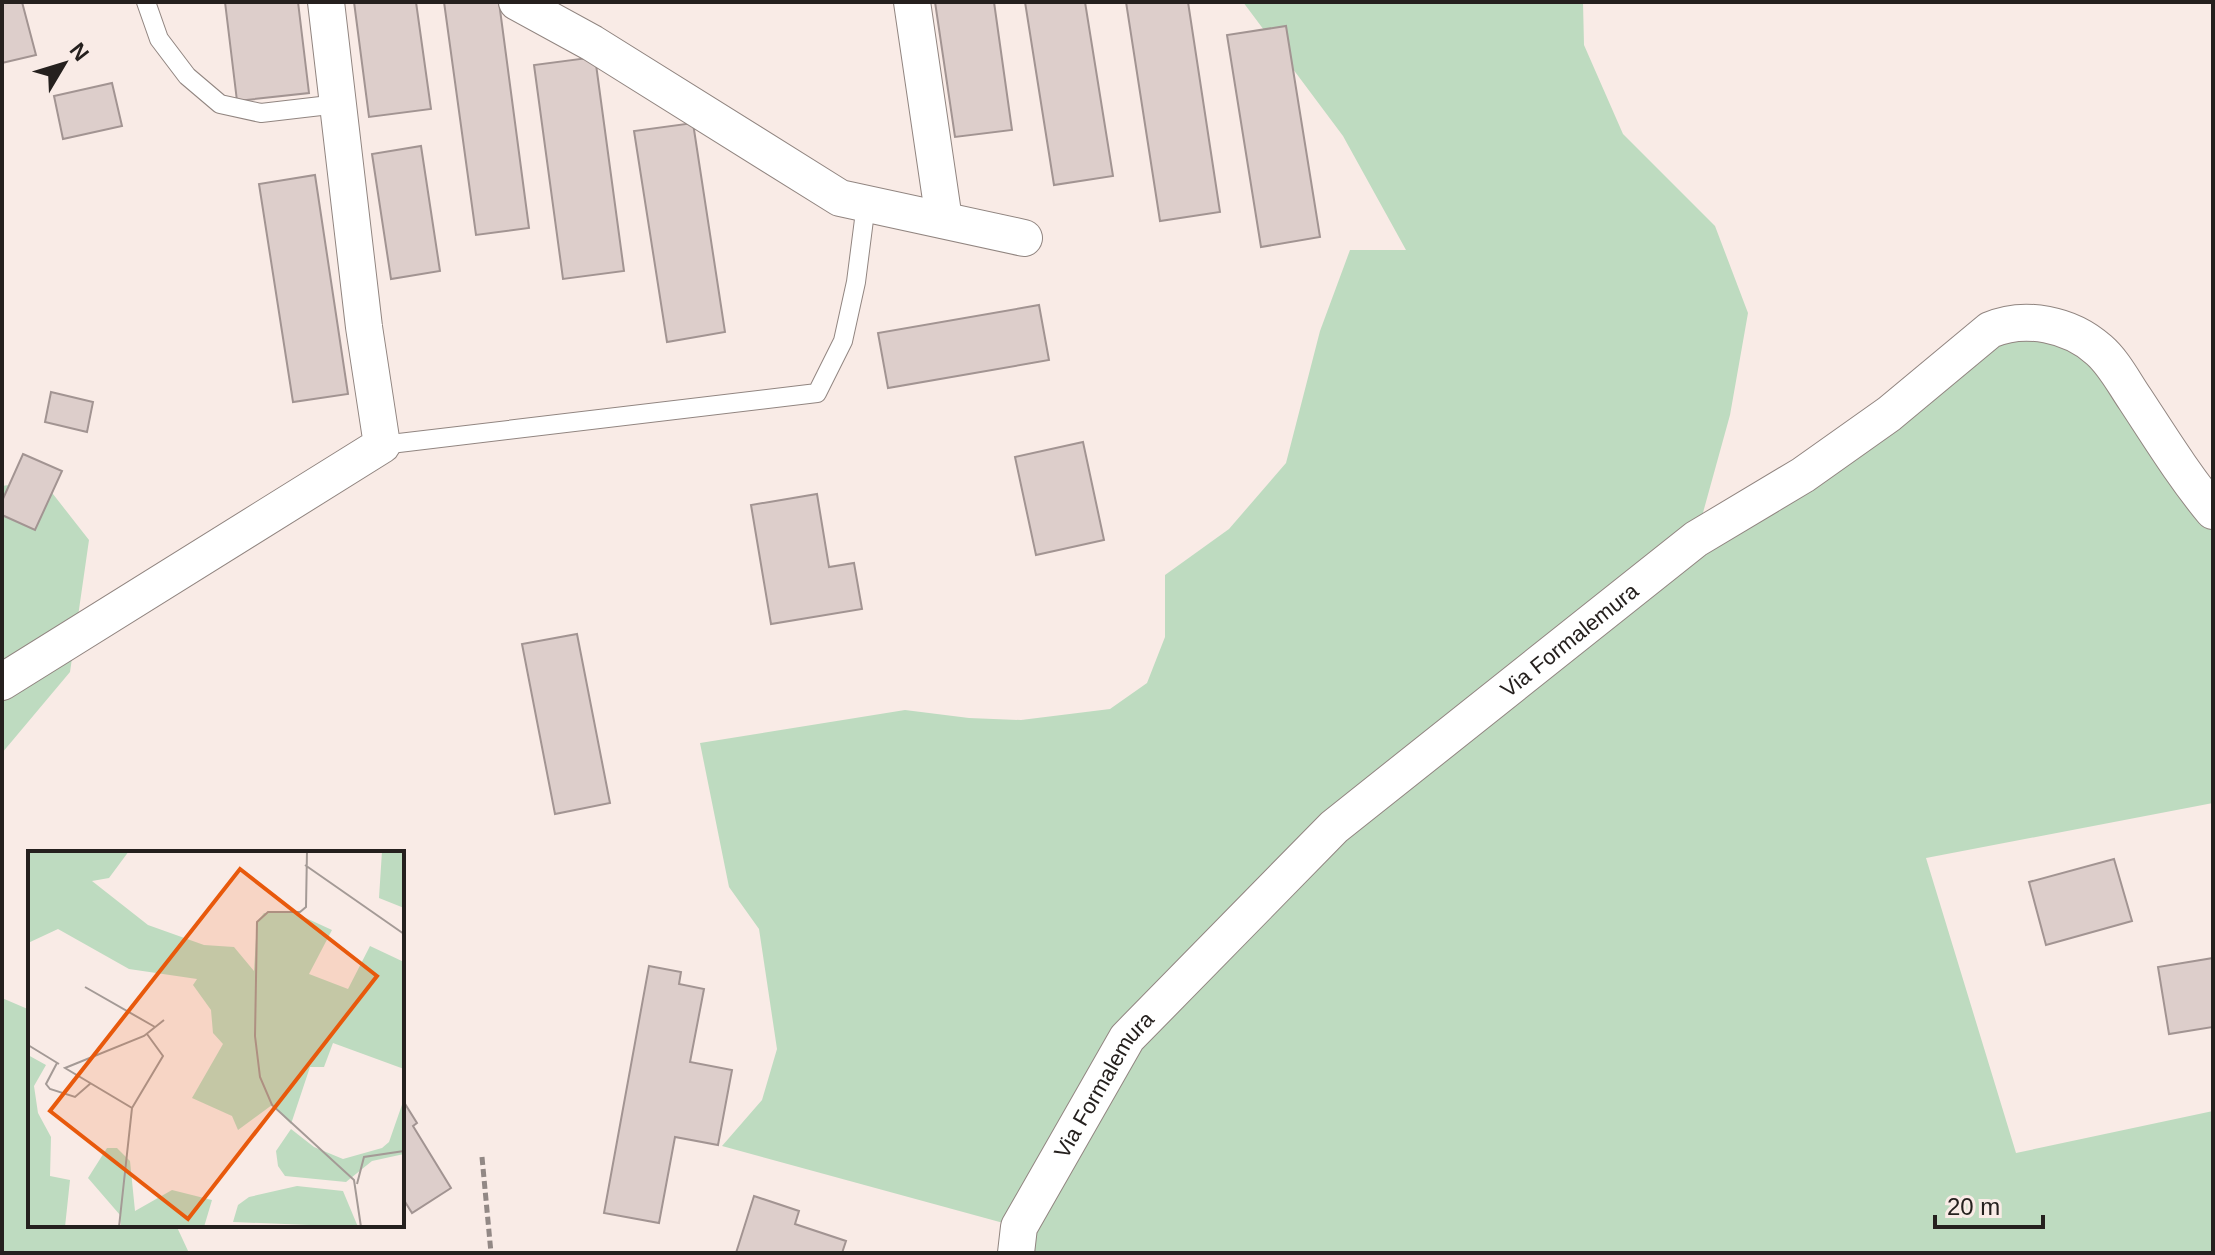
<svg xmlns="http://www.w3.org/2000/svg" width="2215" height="1255" font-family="Helvetica,sans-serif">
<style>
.green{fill:#bedbc0}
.building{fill:#ddcecb;stroke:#a29492;stroke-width:2}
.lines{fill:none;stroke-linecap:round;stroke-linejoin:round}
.service-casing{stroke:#918580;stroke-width:20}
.minor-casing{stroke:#918580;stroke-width:38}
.path{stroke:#928885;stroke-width:5;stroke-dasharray:8 4;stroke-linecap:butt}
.service{stroke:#fff;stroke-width:18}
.minor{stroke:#fff;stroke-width:36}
.labels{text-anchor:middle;stroke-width:7;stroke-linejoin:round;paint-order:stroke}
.street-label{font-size:22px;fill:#25201e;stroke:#f9ebe6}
.inset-road{fill:none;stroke:#a49a96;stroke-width:2}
.view{fill:#e8590c;fill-opacity:0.15;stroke:#e8590c;stroke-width:4}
.inset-edge{fill:none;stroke:#25201e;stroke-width:4}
</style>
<rect width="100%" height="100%" fill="#f9ebe6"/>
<!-- green -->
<path class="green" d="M1243 2H1583L1584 45 1623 134 1715 226 1748 313 1730 415 1696 538 1967 347 2071 331 2213 516V803L1926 858 2016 1153 2213 1111V1253H1016L1018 1227 722 1146 762 1100 777 1049 759 929 729 887 700 743 905 710 969 718 1021 720 1110 709 1147 683 1165 637V575L1229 529 1286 463 1320 331 1350 250H1406L1343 136Z
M42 480 89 540 70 672 2 753V486Z
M2 998 30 1010V1225H176L189 1253H2Z"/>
<!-- building -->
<path class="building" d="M2 2H22L36 55 2 63Z
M225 2H298L309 93 237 101Z
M354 2H416L431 109 369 117Z
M444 2H499L529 228 476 235Z
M935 2H994L1012 130 955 137Z
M1025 2H1085L1113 176 1054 185Z
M1126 2H1188L1220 212 1160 221Z
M1286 26 1320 237 1261 247 1227 35Z
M595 57 624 271 563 279 534 65Z
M112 83 122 126 63 139 54 96Z
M693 123 725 332 667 342 634 131Z
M421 146 440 271 391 279 372 154Z
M315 175 348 394 293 402 259 184Z
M1039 305 1049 360 888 388 878 333Z
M51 392 93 402 87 432 45 422Z
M1083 442 1104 540 1036 555 1015 457Z
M23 454 62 471 35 530 2 515V501Z
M817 494 829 567 854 563 862 609 771 624 751 505Z
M577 634 610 803 555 814 522 644Z
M2114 859 2132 921 2046 945 2029 882Z
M2213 958V1027L2169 1034 2158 967Z
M649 966 681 972 679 984 704 989 690 1062 732 1070 718 1145 675 1137 659 1223 604 1213Z
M402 1099 417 1123 413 1126 451 1188 412 1213 402 1197Z
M754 1196 799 1211 795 1224 846 1241 842 1253H736Z"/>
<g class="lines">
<!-- service casing -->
<g class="service-casing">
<path id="service" d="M146 2 159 39 187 76 220 104 261 113 338 104
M382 445 817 393 843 341 856 282 866 204"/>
</g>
<!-- minor casing -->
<g class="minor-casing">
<g id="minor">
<path d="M517 2 592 43 840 198 1024 238"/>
<path d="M912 2 944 220"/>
<path d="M2 682 382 445 364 327 326 2"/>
<path id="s1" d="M1016 1253 1019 1227 1127 1038 1334 827 1696 539 1803 475 1889 414 1990 330C2025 315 2070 324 2099 350 2114 363 2124 383 2135 399 2160 437 2184 476 2213 511"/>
</g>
</g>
<!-- path -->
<path class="path" d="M482 1157 491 1253"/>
<!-- service -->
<use href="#service" class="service"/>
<!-- minor -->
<use href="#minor" class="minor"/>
</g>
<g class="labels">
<!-- street labels -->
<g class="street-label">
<text dy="8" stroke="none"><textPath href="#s1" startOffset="840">Via Formalemura</textPath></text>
<text dy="8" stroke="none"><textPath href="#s1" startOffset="192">Via Formalemura</textPath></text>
</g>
</g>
<!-- overview -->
<g transform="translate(28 851)">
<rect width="376" height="376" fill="#f9ebe6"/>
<path d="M0 0H101L81 27 64 30 120 74 176 94 206 96 226 120 229 71 236 62H267L304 79 281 123 320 138 342 95 376 111V218L305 192 296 216H282L263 273 244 254 210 279 204 265 164 247 195 193 185 182 183 159 165 134 169 128 101 118 30 78 0 92ZM354 0H376V57L351 47ZM0 204 18 214 6 235 10 262 23 286 22 325 42 329 37 376H0ZM376 248V303L344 310 318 331 257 325 250 315 248 300 263 278 286 296 315 308 354 297 361 291ZM79 297H89L102 310 107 360 144 339 184 349 176 376H93L92 364 60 327ZM269 335 315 340 330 376 205 371 210 354 221 346Z" fill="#bedbc0"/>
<path class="inset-road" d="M279 0 278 56 272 61H240L229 71 227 185 232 226 244 254 326 329 333 376M277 14 376 83M57 136 127 176M0 194 31 213M29 212 18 233 22 238 47 246 63 232M104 257 135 205 119 183M329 333 336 306 376 300M91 376 104 257 37 217 116 185 136 169"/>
<path class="view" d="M212 18 349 125 160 368 22 260Z"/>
<rect width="376" height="376" class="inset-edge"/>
</g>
<!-- border -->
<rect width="2215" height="1255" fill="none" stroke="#25201e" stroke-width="8"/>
<!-- north arrow -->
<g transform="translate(64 64) rotate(52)" stroke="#f9ebe6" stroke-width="6" paint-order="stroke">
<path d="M0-6L14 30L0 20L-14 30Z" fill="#25201e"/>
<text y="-12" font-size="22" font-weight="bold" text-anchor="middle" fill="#25201e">N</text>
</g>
<!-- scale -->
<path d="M1935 1215v12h108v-12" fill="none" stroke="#25201e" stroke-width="4"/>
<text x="1947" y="1215" font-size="24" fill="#25201e" stroke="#f9ebe6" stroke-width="6" paint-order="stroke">20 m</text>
</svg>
